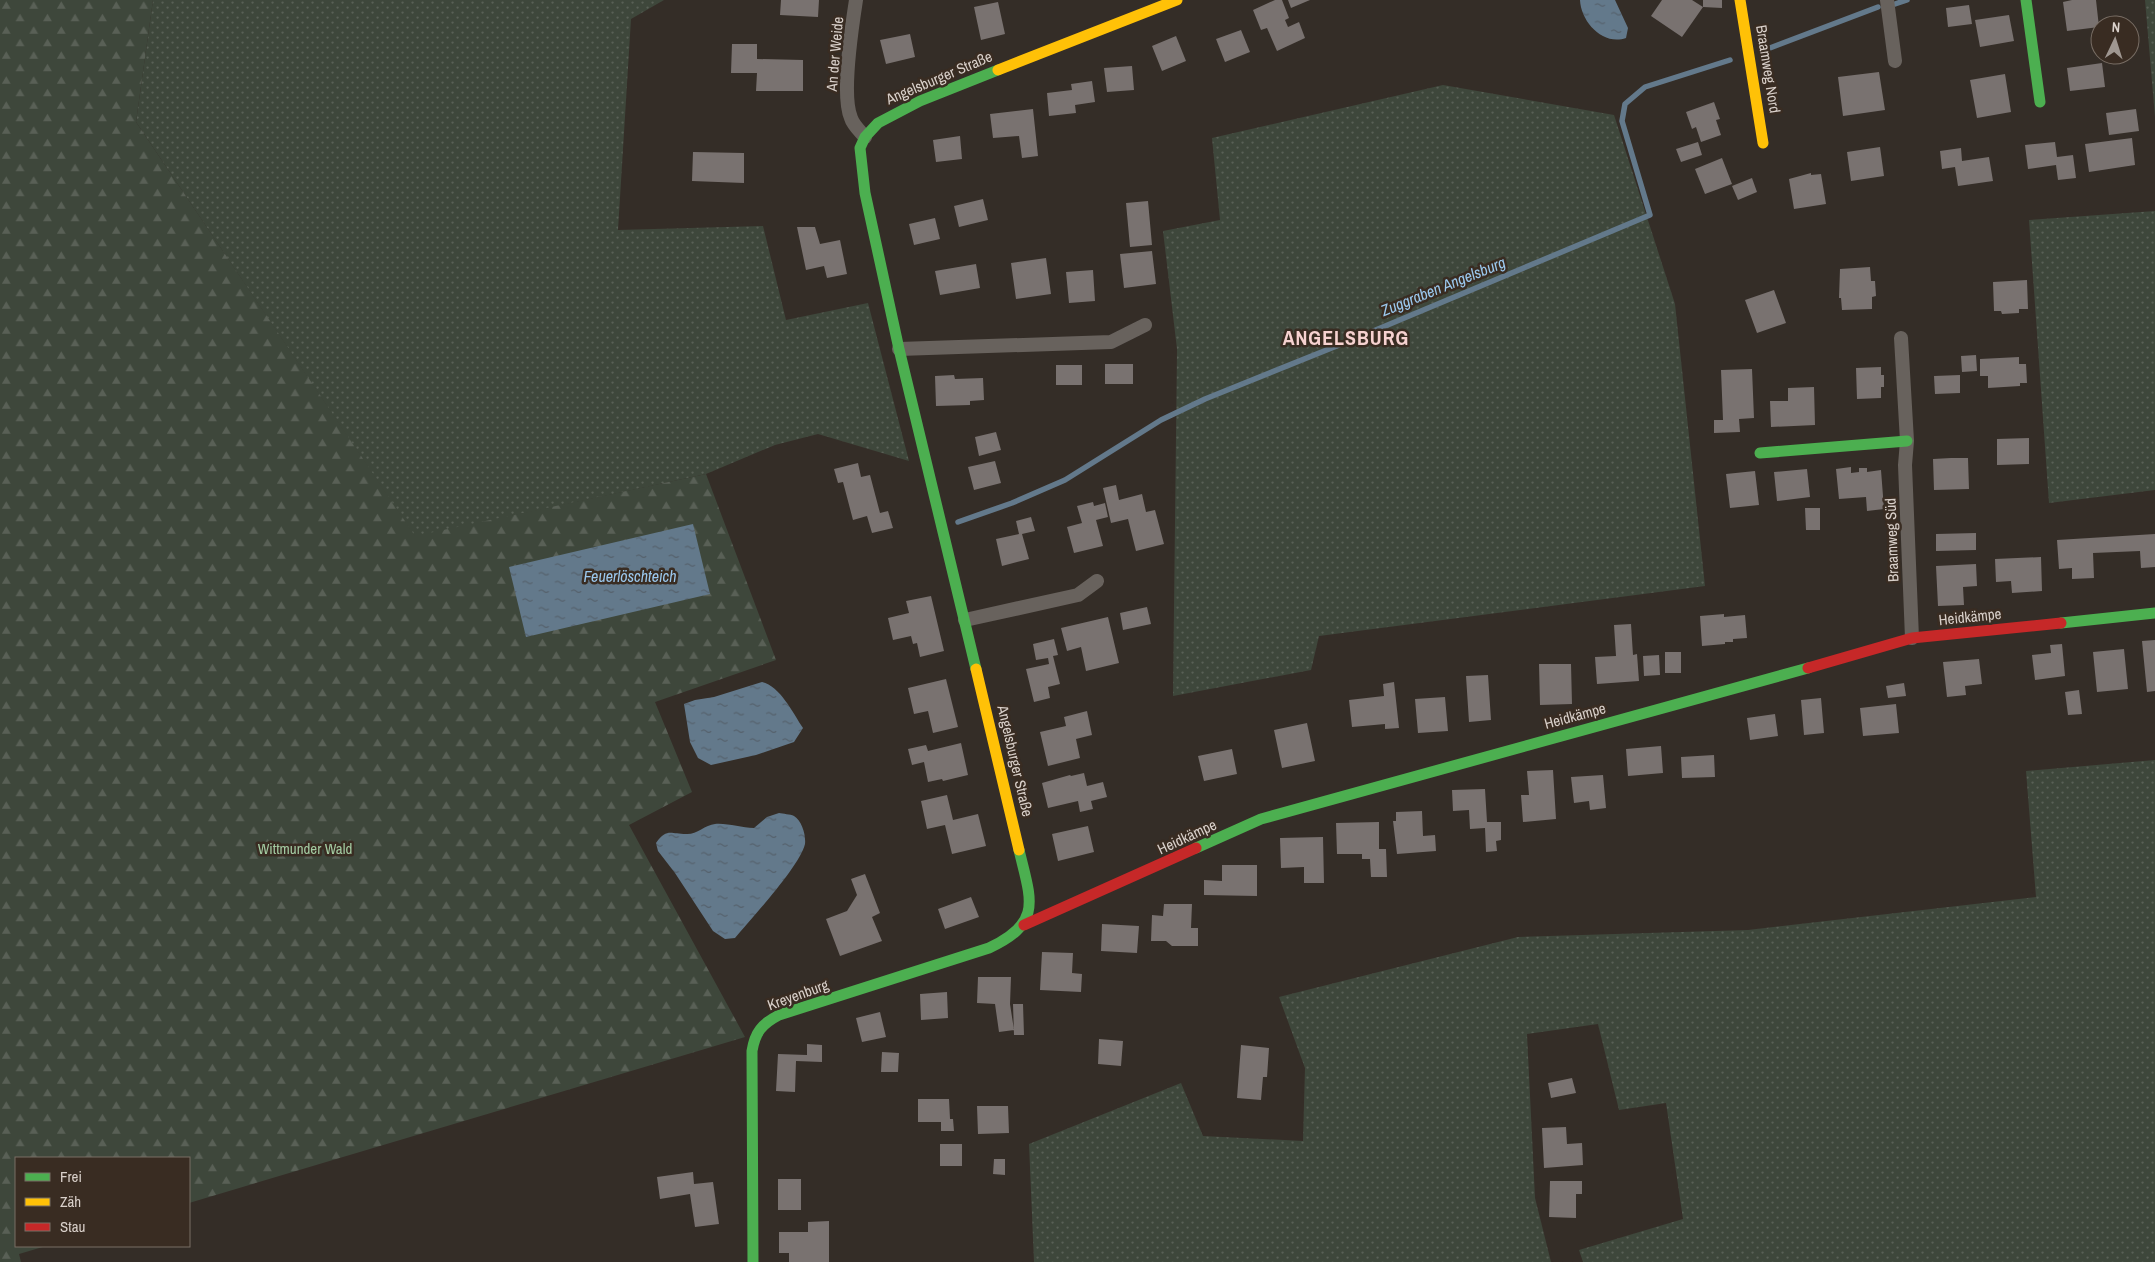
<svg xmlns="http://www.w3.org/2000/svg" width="2155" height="1262" font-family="'Archivo Narrow',sans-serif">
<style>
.grass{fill:url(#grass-dots)}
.forest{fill:url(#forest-firs)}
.water{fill:url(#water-ripples)}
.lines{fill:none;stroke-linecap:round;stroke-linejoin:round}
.stream{stroke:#63798b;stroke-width:5.5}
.building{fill:#797270}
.street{stroke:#68625d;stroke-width:14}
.fast{stroke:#4caf50;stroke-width:11}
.slow{stroke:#ffc107;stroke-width:11}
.jam{stroke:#c62828;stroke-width:11}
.labels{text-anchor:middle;stroke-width:5;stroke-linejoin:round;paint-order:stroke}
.street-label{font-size:15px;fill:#d9d0ca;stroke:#392c22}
.park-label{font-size:15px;fill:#a3cba2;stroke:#392c22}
.water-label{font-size:16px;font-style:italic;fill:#9bc8ee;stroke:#392c22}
.district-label{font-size:20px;font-weight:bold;letter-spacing:1px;fill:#f6d2d0;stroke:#392c22}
</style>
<defs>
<pattern id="grass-dots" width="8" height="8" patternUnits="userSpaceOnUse" patternTransform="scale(1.25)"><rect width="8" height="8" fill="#3e473b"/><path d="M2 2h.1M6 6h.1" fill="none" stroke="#596056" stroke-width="1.8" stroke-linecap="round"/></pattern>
<pattern id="forest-firs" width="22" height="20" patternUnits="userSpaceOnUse" patternTransform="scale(1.25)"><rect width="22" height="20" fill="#3e473b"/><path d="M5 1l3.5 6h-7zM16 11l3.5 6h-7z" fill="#596056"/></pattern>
<pattern id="water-ripples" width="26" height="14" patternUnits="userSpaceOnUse" patternTransform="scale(1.25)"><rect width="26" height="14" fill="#63798b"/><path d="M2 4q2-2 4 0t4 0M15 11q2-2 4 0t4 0" fill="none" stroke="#55616c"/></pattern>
</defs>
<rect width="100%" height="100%" fill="#342d27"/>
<!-- grass -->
<path class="grass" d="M153 0H664L631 19 618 230 763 226 786 320 868 303 909 461 818 434 775 445 706 474 415 537 136 122Z
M2145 0H2155V117Z
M1443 85 1614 115 1675 304 1705 586 1319 636 1311 670 1173 696 1177 349 1163 231 1220 220 1212 138Z
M2155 211V490L2049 503 2029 220Z
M2155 760V1262H1583L1579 1250 1683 1219 1666 1103 1619 1110 1598 1024 1527 1034 1535 1198 1551 1262H1034L1029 1144 1181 1083 1203 1136 1303 1141 1305 1068 1279 997 1518 937 1748 930 2036 897 2026 771Z"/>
<!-- forest -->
<path class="forest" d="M0 0H153L136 122 415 536 706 474 776 660 655 702 692 792 629 825 745 1037 189 1203V1158H16V1246H46L19 1254 21 1262H0Z"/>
<!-- water -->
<path class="water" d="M1580 0H1615L1628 28 1626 38C1603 46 1581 22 1580 0Z
M693 524 710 594 526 637 509 567Z
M762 682C780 686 793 713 803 728L794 742 756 755 711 765 698 758 690 742 684 704 695 700 714 697Z
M779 813C783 814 790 814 794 816 802 821 806 835 805 844 800 866 751 919 735 938L725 939 713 931 675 873 658 851 656 843C667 828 670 834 686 834 696 835 705 825 715 824 728 823 741 828 754 828L767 817Z"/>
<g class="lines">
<!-- stream -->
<path class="stream" d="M1895 4 1907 0
M1762 51 1878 7
M958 522 1012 503 1065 480 1161 420 1205 399 1359 337 1650 215 1622 121 1625 104 1645 87 1730 60"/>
</g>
<!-- building -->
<path class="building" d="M781 0H819L818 17 780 15Z
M1275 0H1282L1289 18 1285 20 1288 27 1299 22 1305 38 1277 51 1267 28 1261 30 1253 10Z
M1288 0H1310L1291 8Z
M1662 0H1692L1703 7 1682 37 1651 16Z
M1703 0H1722V8L1703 7Z
M2072 0H2096L2099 27 2067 31 2063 2Z
M998 2 1005 34 981 40 974 7Z
M1969 5 1972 24 1948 27 1946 8Z
M2009 15 2014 41 1980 47 1975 20Z
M1241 30 1250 52 1225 62 1216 39Z
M910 34 915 57 886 64 880 40Z
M1176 36 1186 61 1162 71 1152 46Z
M732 44H757V59L803 60V91H756L757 73H731Z
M2102 63 2105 87 2070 91 2067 68Z
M1132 66 1134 90 1107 92 1104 68Z
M1879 72 1885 110 1843 116 1838 77Z
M2005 74 2011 112 1977 118 1970 80Z
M1092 81 1095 102 1075 105 1076 113 1049 116 1047 93 1072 90 1071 84Z
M1714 102 1720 119 1716 120 1721 135 1701 142 1696 127 1692 129 1686 112Z
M1033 109 1038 156 1022 158 1019 136 993 138 990 114Z
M2136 109 2139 131 2109 135 2106 113Z
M960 136 962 159 936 162 933 140Z
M2132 138 2135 165 2089 172 2085 144Z
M1698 142 1702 155 1681 162 1676 149Z
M2055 142 2057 157 2073 155 2076 178 2058 180 2056 165 2028 169 2025 145Z
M1880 147 1884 176 1851 181 1847 152Z
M1961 148 1962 161 1989 157 1993 181 1958 186 1955 167 1942 169 1940 151Z
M693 152 744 153V183L692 181Z
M1722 158 1732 184 1705 194 1695 169Z
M1811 173V175L1821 174 1826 204 1794 209 1789 179Z
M1752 178 1757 192 1738 200 1732 186Z
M983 199 988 220 959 227 954 206Z
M1148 201 1152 245 1130 247 1126 203Z
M935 218 940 239 914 245 909 224Z
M797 227H815L820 244 840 240 847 274 827 278 824 266 806 270Z
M1152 251 1156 284 1124 288 1120 254Z
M1046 258 1051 294 1016 299 1011 263Z
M976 264 980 288 940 295 935 271Z
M1870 267 1871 281H1875L1876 296 1872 297V309L1842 310 1841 298H1839L1840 269Z
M1093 270 1095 301 1069 303 1066 272Z
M2027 280 2028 309H2019V313L2002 314 2001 311H1994L1993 282Z
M1774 290 1786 323 1757 333 1745 300Z
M1976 355 1977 371 1962 372 1961 356Z
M2019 357V364H2026L2027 383H2020V386L1988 388V376H1980V359Z
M1105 364H1133V384H1105Z
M1056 365H1082V385H1056Z
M1881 367V375H1884V387H1881V398L1857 399 1856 368Z
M1752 369 1754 418 1739 419 1740 432 1714 433V420H1723L1721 370Z
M954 375 955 379 983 378 984 400 970 401V405L936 406 935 376Z
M1960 375V393L1935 394 1934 376Z
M1814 387 1815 425 1771 427 1770 401H1788V388Z
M996 432 1001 450 979 456 975 437Z
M2029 438V464L1997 465V439Z
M1951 458H1968L1969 489 1934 490 1933 459Z
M995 461 1001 483 974 490 968 467Z
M858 463 861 477 870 475 880 513 888 511 893 528 872 533 867 516 853 520 843 482 838 483 834 469Z
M1851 467V473L1859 472V468H1867V472L1881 470 1884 509 1867 511 1866 497 1839 499 1836 469Z
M1807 469 1810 497 1777 501 1774 472Z
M1755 471 1759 505 1730 508 1726 474Z
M1116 485 1119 500 1142 494 1146 512 1155 510 1164 544 1136 551 1128 519 1111 523 1103 488Z
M1093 502 1094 506 1105 503 1108 517 1096 520 1103 546 1074 553 1067 527 1082 523 1077 506Z
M1805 508H1820V530H1806Z
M1031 517 1035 531 1022 534 1029 559 1002 566 996 539 1019 534 1016 521Z
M1976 533V550L1936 551V534Z
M2155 534V567L2141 568 2140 551 2093 553 2094 578 2072 579V568L2059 569 2057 540Z
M2041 557 2042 591 2012 593 2011 581 1996 582 1995 559Z
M1976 564 1977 586 1963 587 1964 605 1938 606 1936 566Z
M931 596 944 651 920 657 917 643 913 644 911 636 893 640 888 618 909 613 906 601Z
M1147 607 1151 624 1123 630 1120 613Z
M1724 614V617L1745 615 1747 638 1733 639V642H1725V644L1702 646 1700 616Z
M1108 617 1119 663 1086 671 1081 647 1067 651 1061 628Z
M1631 624 1633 655 1637 654 1639 681 1597 684 1595 657 1616 656 1614 625Z
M1054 639 1058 655 1053 656 1060 684 1048 687 1050 698 1034 702 1026 669 1049 664 1048 658 1036 660 1033 644Z
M2155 640V691L2147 692 2142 641Z
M2062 644 2065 676 2035 680 2032 655 2051 653 2050 645Z
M2124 649 2128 689 2097 692 2093 652Z
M1665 652H1681V673H1665Z
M1659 655 1660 675 1644 676 1643 656Z
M1979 659 1982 684 1965 686 1966 695 1947 697 1943 662Z
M1539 664H1571L1572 704 1540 705Z
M1488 675 1491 720 1469 722 1466 676Z
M946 679 958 727 933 733 928 711 914 714 908 688Z
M1394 682 1399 728 1385 729V724L1352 727 1349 700 1384 696 1383 684Z
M1904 683 1906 696 1888 698 1886 686Z
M2079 690 2082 714 2068 715 2065 692Z
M1445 697 1448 731 1418 733 1415 699Z
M1821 698 1824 733 1804 735 1801 700Z
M1896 704 1899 733 1863 736 1860 708Z
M1087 711 1092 735 1076 739 1080 758 1048 766 1040 732 1066 726 1064 717Z
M1775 714 1778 736 1750 740 1747 718Z
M1307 723 1315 761 1282 768 1274 730Z
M961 743 968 775 943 781 942 779 928 782 924 762 912 765 908 749 926 745 928 751Z
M1661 746 1663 773 1628 776 1626 749Z
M1232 749 1237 774 1204 781 1198 756Z
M1714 755 1715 777 1682 778 1681 757Z
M1553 770 1556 819 1523 822 1521 795H1529L1527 771Z
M1084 773 1087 786 1103 782 1107 797 1091 801 1093 809 1080 812 1078 801 1048 808 1042 783 1070 775 1071 776Z
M1603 775 1606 808 1590 810 1589 801 1574 803 1571 777Z
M1485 789 1487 822H1501V840L1496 841 1497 851 1486 852 1485 828 1470 829 1469 810 1453 811 1452 790Z
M947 795 953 820 978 814 986 846 952 854 945 825 927 829 921 801Z
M1422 811 1423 836 1435 835 1436 851 1397 854 1393 821H1396V812Z
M1379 822V849H1386L1387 877H1371L1370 859H1362V854H1337L1336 823Z
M1088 826 1094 852 1058 861 1052 834Z
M1323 837 1324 883H1304V867L1281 868 1280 838Z
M1222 865H1257V896L1204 895V880L1222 881Z
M865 874 880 913 872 917 882 941 840 956 826 919 847 911 857 895 851 879Z
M971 897 979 917 945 929 938 909Z
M1164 904H1192L1191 928H1198V946H1172L1166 941H1151L1152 915 1163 916Z
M1102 924 1139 926 1137 953 1101 951Z
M1042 952 1073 953 1072 973 1082 974 1081 992 1040 990Z
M978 977H1011L1010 1004 1014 1030 999 1032 995 1004 977 1003Z
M947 992 948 1018 921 1020 920 994Z
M1013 1004H1023L1024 1035H1014Z
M880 1012 886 1037 862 1042 856 1018Z
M1099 1039 1123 1041 1121 1066 1098 1064Z
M807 1044 822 1045V1062L796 1061 795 1092 776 1091 778 1054 807 1055Z
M1241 1045 1269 1048 1267 1077H1263L1261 1100 1237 1098Z
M882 1052 899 1053 898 1072H881Z
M1572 1078 1576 1093 1551 1098 1548 1083Z
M918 1099H949L950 1119H953L954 1131H941V1122H918Z
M977 1106H1008L1009 1133 978 1134Z
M1566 1127 1567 1144 1582 1143 1583 1165 1544 1168 1542 1128Z
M940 1144H962V1166H940Z
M994 1159H1005V1175L993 1174Z
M693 1172 694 1184 713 1182 719 1224 695 1227 690 1194 660 1199 657 1177Z
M778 1179H801V1210H778Z
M1550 1181H1582V1194H1576V1218L1549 1217Z
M829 1221V1262H789V1253H779V1232H808V1222Z"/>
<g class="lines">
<!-- street -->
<path class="street" d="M856 0C852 26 841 95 851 118 853 125 860 131 865 137
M1887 0 1895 61
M1901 338 1907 441 1905 465 1912 638
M899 349 1111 342 1145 325
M965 620 1078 595 1097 581"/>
<!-- fast -->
<path class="fast" d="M2026 0 2040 102
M1760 453 1907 441
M2061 623 2155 613
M976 669 899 349 865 193 860 148 865 137 878 123 920 101 998 70
M1196 848 1261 819 1808 668
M753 1262 752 1051C755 1032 762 1024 779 1015L989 948C1043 923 1031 900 1019 850"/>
<!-- slow -->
<path class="slow" d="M1740 0 1763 143
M998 70 1177 0
M976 669 1019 850"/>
<!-- jam -->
<path class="jam" d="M1808 668 1912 638 2061 623
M1024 925 1196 848"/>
</g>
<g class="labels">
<!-- street labels -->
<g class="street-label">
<text transform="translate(835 54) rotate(-85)" y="5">An der Weide</text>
<text transform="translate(1768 69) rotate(81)" y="5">Braamweg Nord</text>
<text transform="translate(939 78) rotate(-23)" y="5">Angelsburger Straße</text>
<text transform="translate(1892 540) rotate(-92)" y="5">Braamweg Süd</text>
<text transform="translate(1970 617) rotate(-6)" y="5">Heidkämpe</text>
<text transform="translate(1575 716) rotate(-15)" y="5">Heidkämpe</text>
<text transform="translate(1015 761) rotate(77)" y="5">Angelsburger Straße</text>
<text transform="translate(1187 837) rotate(-25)" y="5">Heidkämpe</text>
<text transform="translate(798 995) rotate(-20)" y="5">Kreyenburg</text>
</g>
<!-- park labels -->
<g class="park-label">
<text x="305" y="854">Wittmunder Wald</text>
</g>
<!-- water labels -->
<g class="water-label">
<text transform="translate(1443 286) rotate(-22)" y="6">Zuggraben Angelsburg</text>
<text x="630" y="582">Feuerlöschteich</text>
</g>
<!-- district labels -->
<g class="district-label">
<text x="1346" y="345">ANGELSBURG</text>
</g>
</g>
<!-- legend -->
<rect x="15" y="1157" width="175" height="90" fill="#392c22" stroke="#796e65"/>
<rect x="25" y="1173" width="25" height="8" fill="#4caf50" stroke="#796e65"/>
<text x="60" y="1182" font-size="15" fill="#d9d0ca">Frei</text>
<rect x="25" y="1198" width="25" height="8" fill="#ffc107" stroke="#796e65"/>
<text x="60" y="1207" font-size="15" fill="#d9d0ca">Zäh</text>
<rect x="25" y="1223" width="25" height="8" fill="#c62828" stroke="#796e65"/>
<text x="60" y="1232" font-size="15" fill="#d9d0ca">Stau</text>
<!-- north arrow -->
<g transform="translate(2115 40) rotate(4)"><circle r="24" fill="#392c22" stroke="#796e65"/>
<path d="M0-4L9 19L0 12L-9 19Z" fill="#9f9791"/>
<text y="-8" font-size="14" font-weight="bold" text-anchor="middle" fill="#d9d0ca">N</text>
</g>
</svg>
